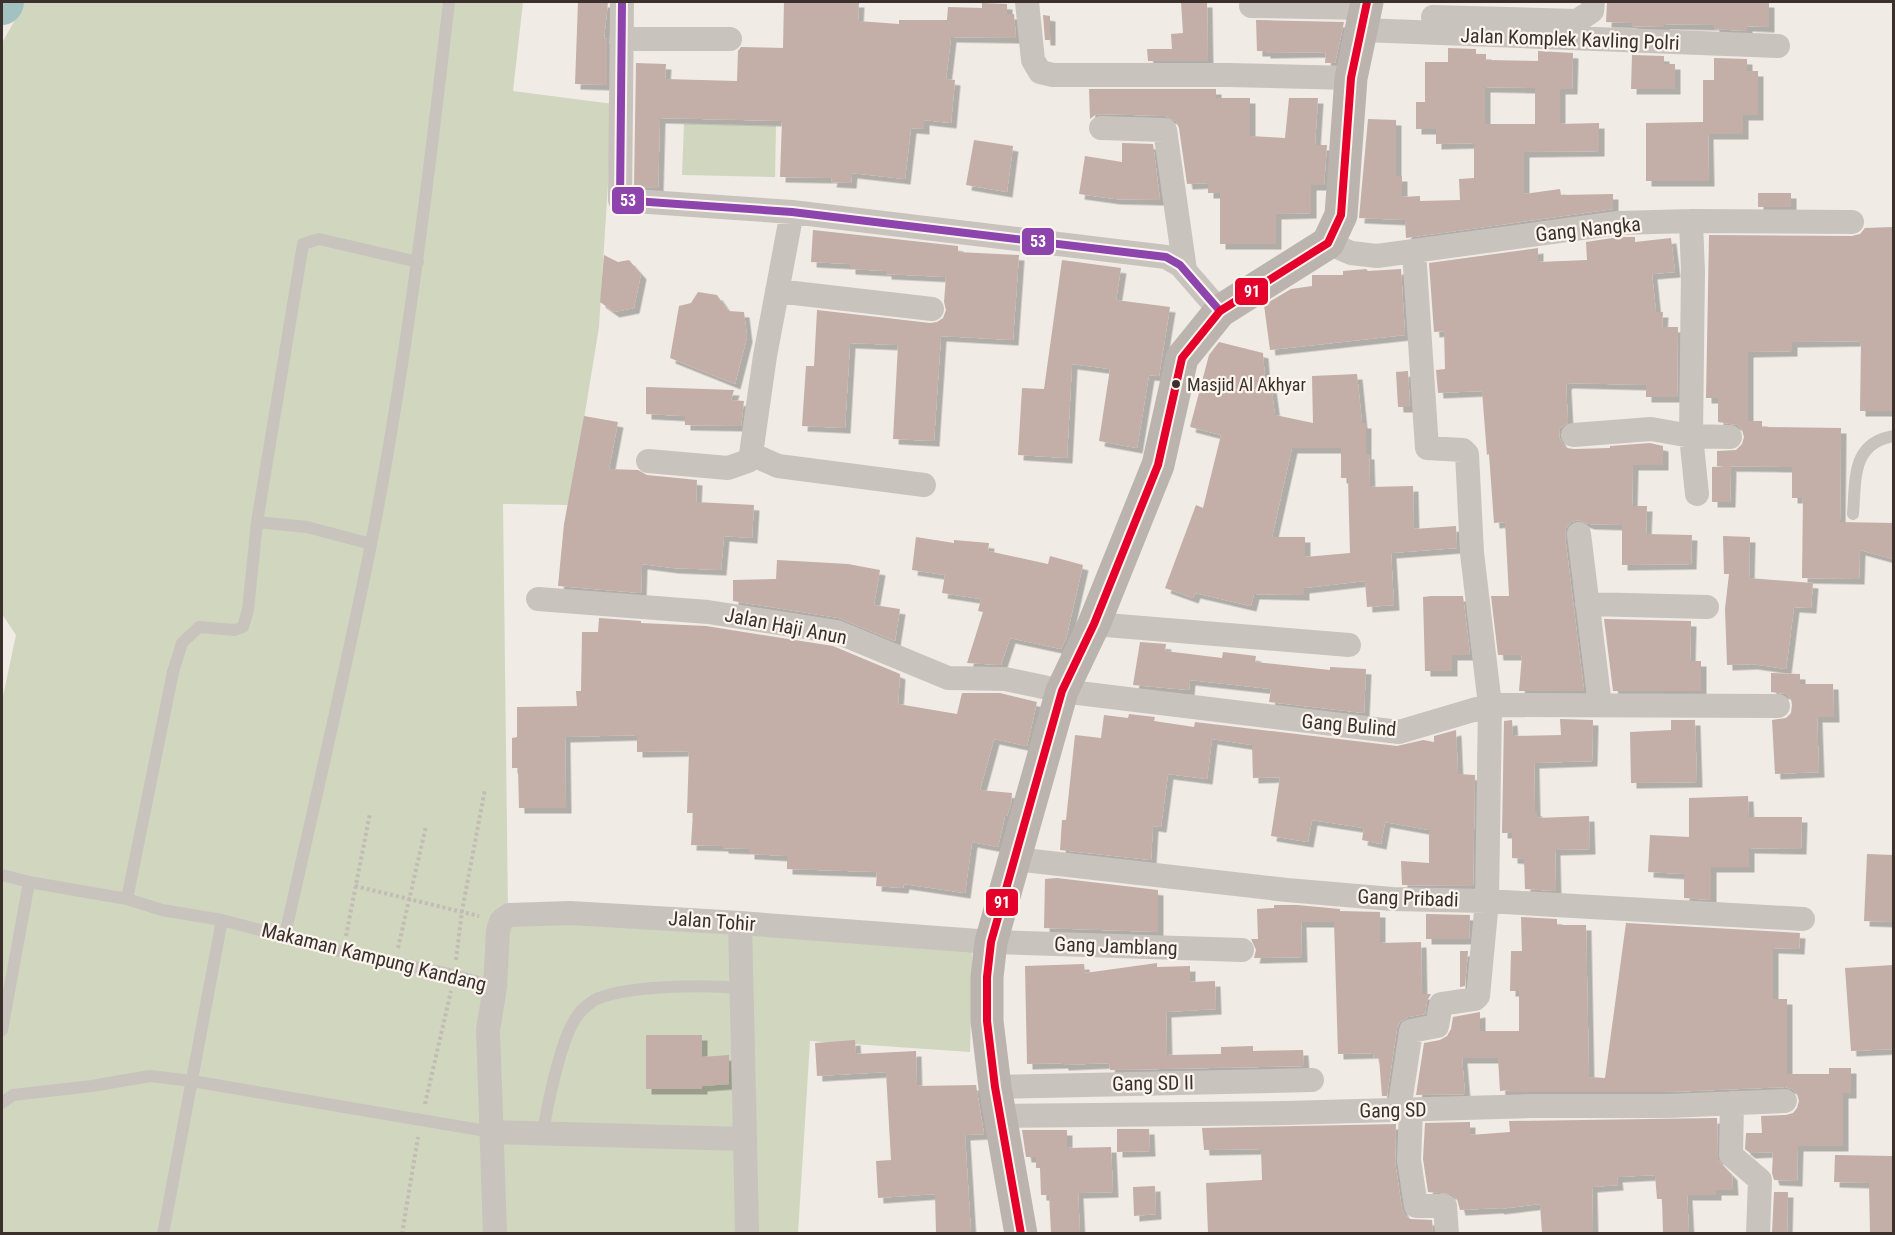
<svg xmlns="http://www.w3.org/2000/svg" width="1895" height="1235" font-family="'Roboto Condensed',sans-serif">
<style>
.green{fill:#d1d6bf}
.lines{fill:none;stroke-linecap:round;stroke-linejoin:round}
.river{stroke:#a1c2c1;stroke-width:42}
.building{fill:#c3afa7;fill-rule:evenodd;filter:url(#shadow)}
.path{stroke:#c2bbb6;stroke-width:4;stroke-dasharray:3 3;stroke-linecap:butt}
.service{stroke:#c9c3be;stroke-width:12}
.minor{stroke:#c9c3be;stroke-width:24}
.secondary{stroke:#bab3ae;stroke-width:33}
.bus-1-casing{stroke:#fbf5ee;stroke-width:12}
.bus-2-casing{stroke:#fbf5ee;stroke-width:12}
.bus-1{stroke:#8e44ad;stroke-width:8}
.bus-2{stroke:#e4002b;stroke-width:8}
.bus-dot{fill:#3b302b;stroke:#fbf5ee;stroke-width:2}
.labels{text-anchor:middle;stroke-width:4.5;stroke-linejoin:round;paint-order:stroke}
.bus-label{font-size:18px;fill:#3b302b;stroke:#fbf5ee;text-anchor:start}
.street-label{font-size:20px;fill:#3b302b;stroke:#fbf5ee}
.line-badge{stroke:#fbf5ee;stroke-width:2}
.badge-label{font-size:16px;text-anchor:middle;font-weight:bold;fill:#fff}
</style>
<defs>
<filter id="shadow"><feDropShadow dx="5.5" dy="5.5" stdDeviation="0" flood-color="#0004"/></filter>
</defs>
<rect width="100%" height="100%" fill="#f0ebe5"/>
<!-- green -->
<path class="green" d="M25 2H523L513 91 613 104 599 327 570 505 503 504 508 911 973 936 970 1052 810 1041 798 1233 2 1234V701L16 635 2 614V43Z
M684 124 776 126 775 177 682 175Z"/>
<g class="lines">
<!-- river -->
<path class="river" d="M2 4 3 2"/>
</g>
<!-- building -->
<path class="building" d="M578 2H608L604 38 607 39V85L575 84Z
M784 2H859L858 21 899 24V20H947L948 7 982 8V3L1007 4V14H1014L1016 38 951 37 946 79 955 80 951 123 924 120V129L911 128 905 179 852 173 851 183 831 182 832 178 780 177 782 121 660 118 658 188 634 187 636 63 666 64 665 79 737 81 738 51 741 47 783 48Z
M1181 2H1207L1208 61H1148L1147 49H1172L1171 34 1183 33Z
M1607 2H1769V27L1747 26V31L1714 29V25L1664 24V27L1632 26V23L1606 22Z
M1043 15 1050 16V40H1045Z
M1256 20 1344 22 1335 63H1325L1326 52 1265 53V51H1257Z
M1448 48 1476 49V54H1486V60L1538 61V51L1573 53 1572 89H1560V124L1599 123V151L1524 152V194L1560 189 1561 195 1613 194V209L1406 238 1405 220 1359 218 1368 119 1396 120V176H1402V197L1420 196V201L1460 200 1459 179 1474 178V143L1436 144V129H1416V102H1425V62H1448ZM1485 87 1535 88V124H1485Z
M1632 55 1664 56V64H1675V89H1631Z
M1714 58 1747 59V71H1758V115H1743V134H1708L1709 181H1646V123L1703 122V80H1714Z
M1089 89H1216V98H1250V136L1285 138 1289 98H1318L1315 145H1327L1324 185H1311V213L1276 214V244H1220V193H1208V183L1187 184 1179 128 1176 121 1165 116 1101 114 1095 115 1090 119Z
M974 140 1013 146 1007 192 966 185Z
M1122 143 1153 144 1160 200 1115 199 1079 194 1085 156 1122 162Z
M1758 193H1791V207H1758Z
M1893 227V411H1860L1861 341 1792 342V351L1748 352V421H1762V427L1841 428 1840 522 1893 523V559L1860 550 1859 579 1802 578 1803 498H1792V467L1717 466V451L1736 450 1742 444 1744 437 1742 430 1737 425 1718 422V398H1706L1709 235 1852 236 1860 234 1865 228Z
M813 230 958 246V252L1019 255 1013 340 941 336 934 441 893 439 898 345 850 343 845 428 802 426 806 366H814L817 310 930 323 937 322 943 318 946 310 944 302 946 277 886 274V271L850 269V264L811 262Z
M1619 237H1635V242L1671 238 1675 272 1652 274 1656 312H1663L1662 327H1678L1677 397H1646V385L1567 383 1566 385 1568 422 1560 428 1559 437 1562 443 1567 448 1574 449 1610 448V446L1650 443 1663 446V465H1633L1632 506H1647L1646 534 1692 535 1691 564 1622 565V525L1589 524 1578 520 1571 522 1566 528 1565 536 1584 691H1519L1522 655H1498L1491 596H1509L1505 522 1494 523 1489 454 1487 455 1482 391 1438 393 1436 370 1445 369 1444 331 1434 332 1429 263 1538 248V262L1587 260 1586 242Z
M604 255 618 262 629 260 641 274 634 308 614 312 600 302Z
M1062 260 1121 268 1116 300 1170 307 1159 376 1149 375 1137 448 1099 441 1110 369 1072 364 1067 458 1018 455 1022 388 1044 389Z
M1366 269 1368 271 1401 269 1405 335 1270 350 1264 305 1291 289 1312 286V275H1343V271Z
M698 292 717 295 728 311 744 312 747 337 735 384 670 358 679 306 691 303Z
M1219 342 1263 353 1265 379 1270 378 1275 415 1313 423 1312 376 1357 374 1362 423H1366V454H1369L1370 487 1413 486 1414 529 1456 526 1457 548 1391 553 1394 605 1367 607 1365 581 1304 588V595L1254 594 1251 606 1195 593 1193 598 1165 588 1196 505 1203 508 1221 435 1190 427 1209 355ZM1292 448H1341V478H1348L1350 553 1305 557V537H1272Z
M1408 371 1410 407H1398L1396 372Z
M646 387 734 390 731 400 744 401 741 426 685 425V416L646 414Z
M584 416 618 422 609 469 638 470 647 475 697 480 696 502 754 505 752 538 724 536 721 570 673 568 642 564 641 593 558 586 564 524Z
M1731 466 1730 502H1712V467Z
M1723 536 1750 537 1749 578 1813 583 1811 608 1794 607 1786 669 1752 664 1727 665 1725 609 1729 574H1724Z
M916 537 954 543V540L989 543 988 551 1048 564 1050 556 1083 565 1066 639 1061 649 1010 638 1001 665 967 663 983 612 978 611 981 599 942 593 945 575 912 570Z
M777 560 848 564 880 570 874 605 900 609 895 641 839 618 733 601V580L776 579Z
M1431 596H1463L1470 655H1452V671H1425L1423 597Z
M599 618 641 621V623L706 626 833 646 900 674 898 704 957 714 962 693H1000L1037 702 1027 746 994 739 980 790 1012 793 1011 804 1007 816H1005L998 847 972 842 965 893 904 884 903 888 876 886 877 872 787 869V856L749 854V849L723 848V846L691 845 693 813H687L689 751 637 752V735L565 737 566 808H519L518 768H512V738L517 737V707L577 706 576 691H581L582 632H598Z
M1604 619 1691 621 1690 661H1701V691H1613Z
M1140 642 1166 644 1165 651 1222 658 1223 652 1256 656 1255 662 1330 670V667L1366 669 1364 713 1269 702 1271 689 1190 680 1189 690 1133 685Z
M1771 673 1800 674V684H1833L1834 717H1817L1819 772 1775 774 1772 720 1786 718 1791 713 1792 705 1791 699 1786 694 1771 692Z
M1129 714 1155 717 1154 721 1194 727 1195 722 1397 746 1423 740 1434 742V736L1456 730 1458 774 1475 775 1473 886 1402 885 1401 861 1429 863V830L1385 822 1381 844 1362 840 1364 828 1312 820 1308 842 1271 836 1280 777 1253 778 1252 745 1212 739 1207 779 1168 774 1161 827 1153 826 1151 860 1060 850 1062 820H1066L1075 735 1101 738 1104 715 1128 718Z
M1560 719 1593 720 1592 761 1534 763 1535 811H1537V818L1589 816 1590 849 1555 850 1556 891 1525 889 1524 859 1512 858V833H1502L1504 721 1512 720 1513 736 1561 735Z
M1671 720H1695L1697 782 1631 783 1630 732 1671 730Z
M1748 796 1749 817H1802L1801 849 1749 848V867H1711V900L1684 898V874L1648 872 1650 835 1689 837V798Z
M1867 854 1893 855V922L1864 921Z
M1057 878 1158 890V932L1044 928 1045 879Z
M1274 905H1297L1340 909V911L1380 912V943L1421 942 1422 994H1431L1427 1001 1425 1014 1408 1017 1400 1022 1397 1028 1387 1096H1382L1379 1058H1374L1373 1053 1338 1054 1334 922H1301L1302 957 1254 958 1256 950 1251 939H1258L1257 909 1274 908Z
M1426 914 1470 915 1469 939H1426Z
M1521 917 1557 919V925H1586L1589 1077 1605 1078 1626 923 1800 933 1799 949 1773 948V999H1787V1074H1829V1068H1851V1093H1843V1146H1798L1797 1181 1774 1180 1772 1173 1773 1152 1750 1153 1745 1149 1746 1133H1762L1761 1116 1786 1115 1793 1113 1797 1108 1799 1101 1797 1094 1792 1089 1785 1087 1668 1092H1509V1090L1500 1091 1498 1058H1462L1465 1094 1416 1095 1424 1043 1440 1040 1447 1036 1451 1029 1453 1017 1480 1012V1031H1519V991H1510L1511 951H1522Z
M1460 951H1468L1465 986 1460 987Z
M1157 963V967L1190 966V982L1215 981 1216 1009 1166 1012 1167 1055 1221 1054V1047L1253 1046V1051L1303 1050 1304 1066 1110 1070 1109 1063 1063 1065V1063L1027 1064 1025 966 1084 964 1085 973Z
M1893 965V1049L1851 1051 1845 968Z
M646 1035H702V1057L729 1055V1084L702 1086V1089H646Z
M855 1040 856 1054 916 1051 917 1086 976 1085 984 1134 965 1135 971 1233H936L935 1194 878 1198 876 1161 891 1160 886 1072 817 1076 815 1043Z
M1717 1118 1718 1160 1732 1175 1733 1190H1716V1195H1687L1689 1232 1663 1233 1662 1199H1657L1655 1175 1617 1177 1618 1185 1592 1187 1593 1233H1542L1540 1204 1499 1209 1498 1208 1460 1210 1457 1199 1452 1194 1428 1192 1423 1159 1425 1123 1470 1122V1135L1510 1132 1509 1121Z
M1396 1124 1395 1162 1402 1209 1405 1215 1410 1219 1432 1220 1433 1233H1397V1232L1208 1233 1206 1183 1262 1180 1261 1149 1204 1150 1202 1128Z
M1117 1129H1149L1150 1151 1117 1152Z
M1022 1130H1067V1148L1111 1147 1113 1192 1078 1193 1080 1233H1051L1049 1195H1041L1040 1168H1036V1157H1026Z
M1835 1155 1893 1156V1233H1870L1869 1183 1834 1182Z
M1155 1186 1156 1214 1134 1216 1133 1187Z
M1774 1192H1788L1787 1233H1772Z"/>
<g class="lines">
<!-- path -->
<path class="path" d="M355 886 479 916
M346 936 370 813
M398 948 426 826
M456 960 462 911 485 789
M425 1104 451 991
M402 1234 418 1137"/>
<!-- service -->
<path class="service" d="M1853 514C1856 479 1851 443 1894 436
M257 522 303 244 319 239 418 262
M2 875 29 882 127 899 162 910 222 920 343 952 454 975 495 987
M127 899 173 672 182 643 199 627 235 630 243 627 248 610 257 522 307 527 371 544
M285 935C314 805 345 675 371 544 406 365 428 183 449 2
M2 1030 29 882
M2 1103 13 1095 92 1086 150 1076 192 1081 492 1132
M543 1134C547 1106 561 1036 578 1015 582 1009 593 1000 599 998 633 985 704 985 741 988
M163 1234 222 920"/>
<!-- minor -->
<path class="minor" d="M622 2 620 200 792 212 1166 257 1180 265 1220 311
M1027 2 1033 60 1040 72 1053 75H1228L1351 78
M1251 6 1366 8
M1433 17 1577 21 1592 11 1593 2
M1362 30 1778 46
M622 39H730
M1101 128 1165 130 1185 270
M1691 221 1693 272 1691 436 1697 494
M1328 243 1351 253 1377 256 1618 223 1691 221 1852 222
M777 291 932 309
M1573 435 1651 429 1691 436 1730 437
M751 454 778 466 924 485
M648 461 728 468 748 461 751 454 765 356 792 212
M1579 534 1600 705
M538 599 708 612 837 632 948 678 1005 679 1062 691 1399 732 1490 705 1778 706
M1587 604 1707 607
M1094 624 1349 645
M1015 859 1287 890 1392 899 1487 901 1803 919
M995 1087 1312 1080
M1732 1103 1731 1155 1760 1180 1758 1234
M1399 1110 1411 1031 1437 1026 1441 1004 1475 999 1478 996 1487 901 1490 705 1472 553 1467 454 1463 450 1427 448 1414 251
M1411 1110 1409 1160 1416 1206H1445L1447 1234
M1001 1116 1286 1113 1531 1106H1668L1785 1101
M492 1132 745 1139 740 923
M745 1139 747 1234
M495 1234 488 1030 495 987 498 931 501 921 509 915 570 913 740 923 991 942 1242 950"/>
<!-- secondary -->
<path class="secondary" d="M1021 1234 995 1087 987 1021V977L991 942 1062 691 1094 624 1158 465 1182 358 1220 311 1328 243 1341 215 1351 78 1367 2"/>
<!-- bus-1 casing -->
<g class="bus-1-casing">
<path id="bus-1" d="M622 2 620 200 792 212 1166 257 1180 265 1220 311"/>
</g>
<!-- bus-2 casing -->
<g class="bus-2-casing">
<path id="bus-2" d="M1021 1234 995 1087 987 1021V977L991 942 1062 691 1094 624 1158 465 1182 358 1220 311 1328 243 1341 215 1351 78 1367 2"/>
</g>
<!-- bus-1 -->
<use href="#bus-1" class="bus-1"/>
<!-- bus-2 -->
<use href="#bus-2" class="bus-2"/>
</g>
<!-- markers -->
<circle class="bus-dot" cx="1176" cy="384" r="5"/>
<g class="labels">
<!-- bus labels -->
<g class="bus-label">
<text x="1187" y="391">Masjid Al Akhyar</text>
</g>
<!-- street labels -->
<g class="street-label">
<text transform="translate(1570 39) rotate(2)" y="7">Jalan Komplek Kavling Polri</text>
<text transform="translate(1588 229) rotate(-6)" y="7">Gang Nangka</text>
<text transform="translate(786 626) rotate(11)" y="7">Jalan Haji Anun</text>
<text transform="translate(1349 725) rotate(5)" y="7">Gang Bulind</text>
<text transform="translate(1408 898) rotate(2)" y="7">Gang Pribadi</text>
<text transform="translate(712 921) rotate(4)" y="7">Jalan Tohir</text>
<text transform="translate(1116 946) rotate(2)" y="7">Gang Jamblang</text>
<text transform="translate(374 957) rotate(14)" y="7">Makaman Kampung Kandang</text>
<text transform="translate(1153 1083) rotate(-1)" y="7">Gang SD II</text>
<text transform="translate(1393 1110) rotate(-1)" y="7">Gang SD</text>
</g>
</g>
<g class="line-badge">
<rect x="611" y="186" width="34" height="29" rx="6" fill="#8e44ad"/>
<rect x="1021" y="227" width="34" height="29" rx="6" fill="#8e44ad"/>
<rect x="1234" y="277" width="35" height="29" rx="6" fill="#e4002b"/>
<rect x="985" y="888" width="34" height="29" rx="6" fill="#e4002b"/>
</g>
<g class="badge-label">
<text x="628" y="206">53</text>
<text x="1038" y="247">53</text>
<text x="1252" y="297">91</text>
<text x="1002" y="908">91</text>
</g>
<!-- border -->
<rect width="1895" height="1235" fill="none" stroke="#3b302b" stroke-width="6"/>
</svg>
